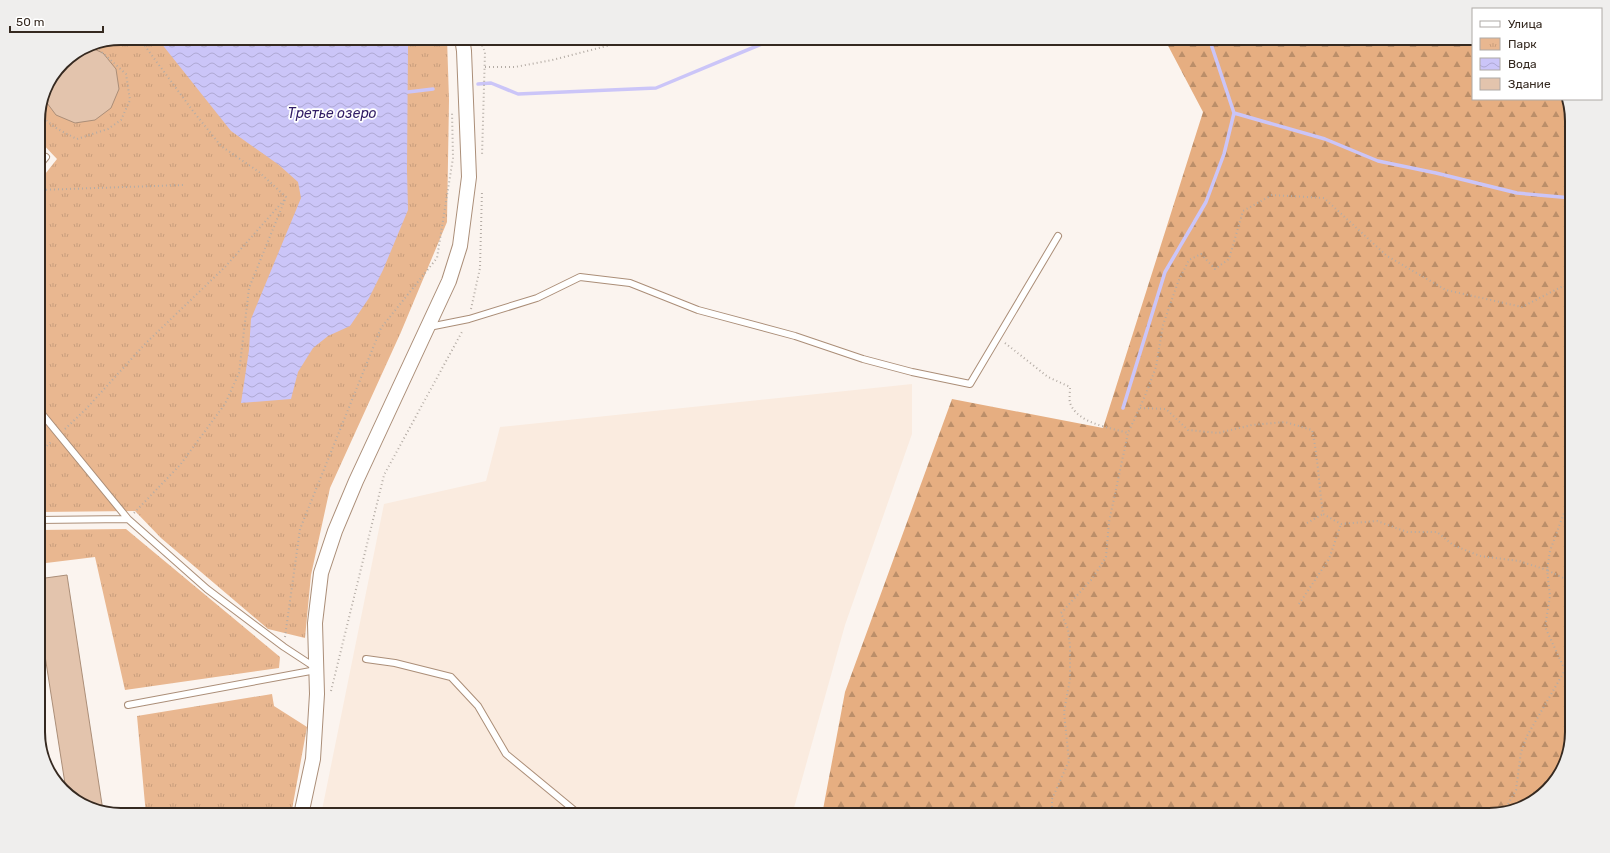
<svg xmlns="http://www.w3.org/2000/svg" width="1610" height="853" font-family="Rubik,sans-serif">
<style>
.built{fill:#faebdf}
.forest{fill:url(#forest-firs)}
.park{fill:url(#park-tufts)}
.water{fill:url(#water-waves)}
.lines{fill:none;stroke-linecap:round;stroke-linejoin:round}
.stream{stroke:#cbc5f8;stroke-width:3.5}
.building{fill:#e3c4ad;stroke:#ab8e78}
.service-casing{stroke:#ab8e78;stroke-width:8}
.tertiary-casing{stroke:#ab8e78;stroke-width:16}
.path{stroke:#b4aca5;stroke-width:2;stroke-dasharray:1 3;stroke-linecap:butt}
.service{stroke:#fff;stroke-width:6}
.tertiary{stroke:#fff;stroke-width:14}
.labels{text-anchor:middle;stroke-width:3.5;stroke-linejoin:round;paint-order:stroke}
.water-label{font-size:14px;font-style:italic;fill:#311d65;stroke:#fff}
.rim{fill:none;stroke:#352920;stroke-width:2}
</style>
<defs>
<pattern id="forest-firs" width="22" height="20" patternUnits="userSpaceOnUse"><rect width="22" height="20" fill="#e6ae81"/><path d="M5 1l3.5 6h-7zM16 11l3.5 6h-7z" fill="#bb8e69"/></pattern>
<pattern id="park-tufts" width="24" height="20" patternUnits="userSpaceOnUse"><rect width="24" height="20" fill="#e9b790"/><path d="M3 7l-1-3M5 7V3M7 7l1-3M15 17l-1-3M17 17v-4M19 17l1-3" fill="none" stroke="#c89d7c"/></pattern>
<pattern id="water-waves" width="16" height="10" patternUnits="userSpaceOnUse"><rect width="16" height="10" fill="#cbc5f8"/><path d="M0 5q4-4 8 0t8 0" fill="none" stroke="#afa9d4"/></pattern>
</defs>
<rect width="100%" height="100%" fill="#fbf4ef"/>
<!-- built -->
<path class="built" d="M912 384V434L845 625 792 815H321L384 504 486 481 500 427Z"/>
<!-- forest -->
<path class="forest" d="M1164 38H1473V99H1566L1572 116V732L1563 769 1531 804 1489 815H822L845 692 952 399 1103 428 1203 112Z"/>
<!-- park -->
<path class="park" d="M121 38H447L449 100 447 222 401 332 330 488 311 575 305 638 268 629 161 538 135 511 38 512V183L57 159 38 139V116L44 89 63 62 90 44Z
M126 529 280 657 279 668 125 690 95 557 38 564V530Z
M272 694 274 706 307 727 291 815H146L137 716Z"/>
<!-- water -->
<path class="water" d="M157 38H404L408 46 407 170 408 210 383 270 369 298 350 326 328 336 313 348 298 372 291 399 241 403 249 350 251 319 301 198 298 182 279 165 231 131Z"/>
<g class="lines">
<!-- stream -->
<path class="stream" d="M1209 38 1234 113 1325 139 1378 161 1436 173 1517 193 1572 198
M478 84 491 83 518 94 656 88 776 38
M408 92 433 89
M1123 408 1165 272 1206 202 1224 154 1234 113"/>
</g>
<!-- building -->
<path class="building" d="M87 46 103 53 116 69 119 89 111 108 95 120 75 123 56 115 44 99 43 94 44 89 63 62Z
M67 575 103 811 84 806 66 790 38 611V579Z"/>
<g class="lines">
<!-- service casing -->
<g class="service-casing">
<path id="service" d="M38 167 46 157
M429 327 469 319 537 298 580 277 630 283 698 310 795 336 863 359 912 372 970 384 1058 236
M38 409 128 519
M38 520 128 519 207 589 284 647 316 668
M366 659 395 663 451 677 478 706 506 754 580 815
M128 705 316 670"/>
</g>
<!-- tertiary casing -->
<g class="tertiary-casing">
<path id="tertiary" d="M301 815 313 759 317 694 315 623 321 573 335 531 356 481 449 281 460 246 469 177 464 51 462 38"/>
</g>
<!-- path -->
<path class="path" d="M445 38 449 43
M479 38 485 52 482 156
M485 67H515L552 60 638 38
M39 111C47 125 63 132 77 139L108 129 121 120 130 100 126 74 93 44
M38 190 184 185
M471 309 480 268 482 190
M1005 343 1048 377 1070 387C1070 392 1069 399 1070 403 1078 424 1109 427 1128 433
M1140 408 1166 409 1188 430 1218 433 1252 425 1285 422 1312 430C1318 457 1319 486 1323 514L1341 524 1377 521 1407 532H1437L1453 545 1480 556 1519 561 1547 570 1550 596 1545 627 1565 670
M65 429 86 409 145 344 225 267 285 199
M38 454 52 441
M1572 491 1550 551 1547 570 1572 582
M134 513 180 465 225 404 239 373 249 288 286 197 259 172 221 146 193 111 139 38
M1307 523 1323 514
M1299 604 1329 559 1341 524
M285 637 300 529 381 328 437 258 453 158 452 111
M331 691 384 475 463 330
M1504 811 1516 790 1521 752 1527 736 1572 658
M1052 815V799L1069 761 1064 712 1070 679V647L1068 629 1061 613 1092 579 1106 557 1109 522 1128 433 1145 396 1156 367 1163 325 1178 282 1189 260 1201 254 1215 269 1229 259 1243 211 1272 195 1324 198 1387 256 1446 290 1522 307 1565 285 1572 284"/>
<!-- service -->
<use href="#service" class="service"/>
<!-- tertiary -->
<use href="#tertiary" class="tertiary"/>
</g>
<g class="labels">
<!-- water labels -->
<g class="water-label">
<text x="332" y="118">Третье озеро</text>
</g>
</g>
<!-- crop -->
<path d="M0 0H1610V853H0ZM121 45H1489A76 76 0 0 1 1565 121V732A76 76 0 0 1 1489 808H121A76 76 0 0 1 45 732V121A76 76 0 0 1 121 45Z" fill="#efeeed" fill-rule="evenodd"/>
<path class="rim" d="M121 45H1489A76 76 0 0 1 1565 121V732A76 76 0 0 1 1489 808H121A76 76 0 0 1 45 732V121A76 76 0 0 1 121 45Z"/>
<!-- legend -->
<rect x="1472" y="8" width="130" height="92" fill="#ffffff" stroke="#aea9a6"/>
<rect x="1480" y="21" width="20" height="6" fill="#ffffff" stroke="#aea9a6"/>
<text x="1508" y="28" font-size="12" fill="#352920">Улица</text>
<rect x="1480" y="38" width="20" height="12" fill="url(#park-tufts)" stroke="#aea9a6"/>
<text x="1508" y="48" font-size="12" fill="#352920">Парк</text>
<rect x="1480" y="58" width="20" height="12" fill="url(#water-waves)" stroke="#aea9a6"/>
<text x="1508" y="68" font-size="12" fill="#352920">Вода</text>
<rect x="1480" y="78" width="20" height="12" fill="#e3c4ad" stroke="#aea9a6"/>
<text x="1508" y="88" font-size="12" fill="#352920">Здание</text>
<!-- scale -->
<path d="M10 26v6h93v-6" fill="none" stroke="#352920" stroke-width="2"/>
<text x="16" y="26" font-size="12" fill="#352920" stroke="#ffffff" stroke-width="3" paint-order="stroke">50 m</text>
</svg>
